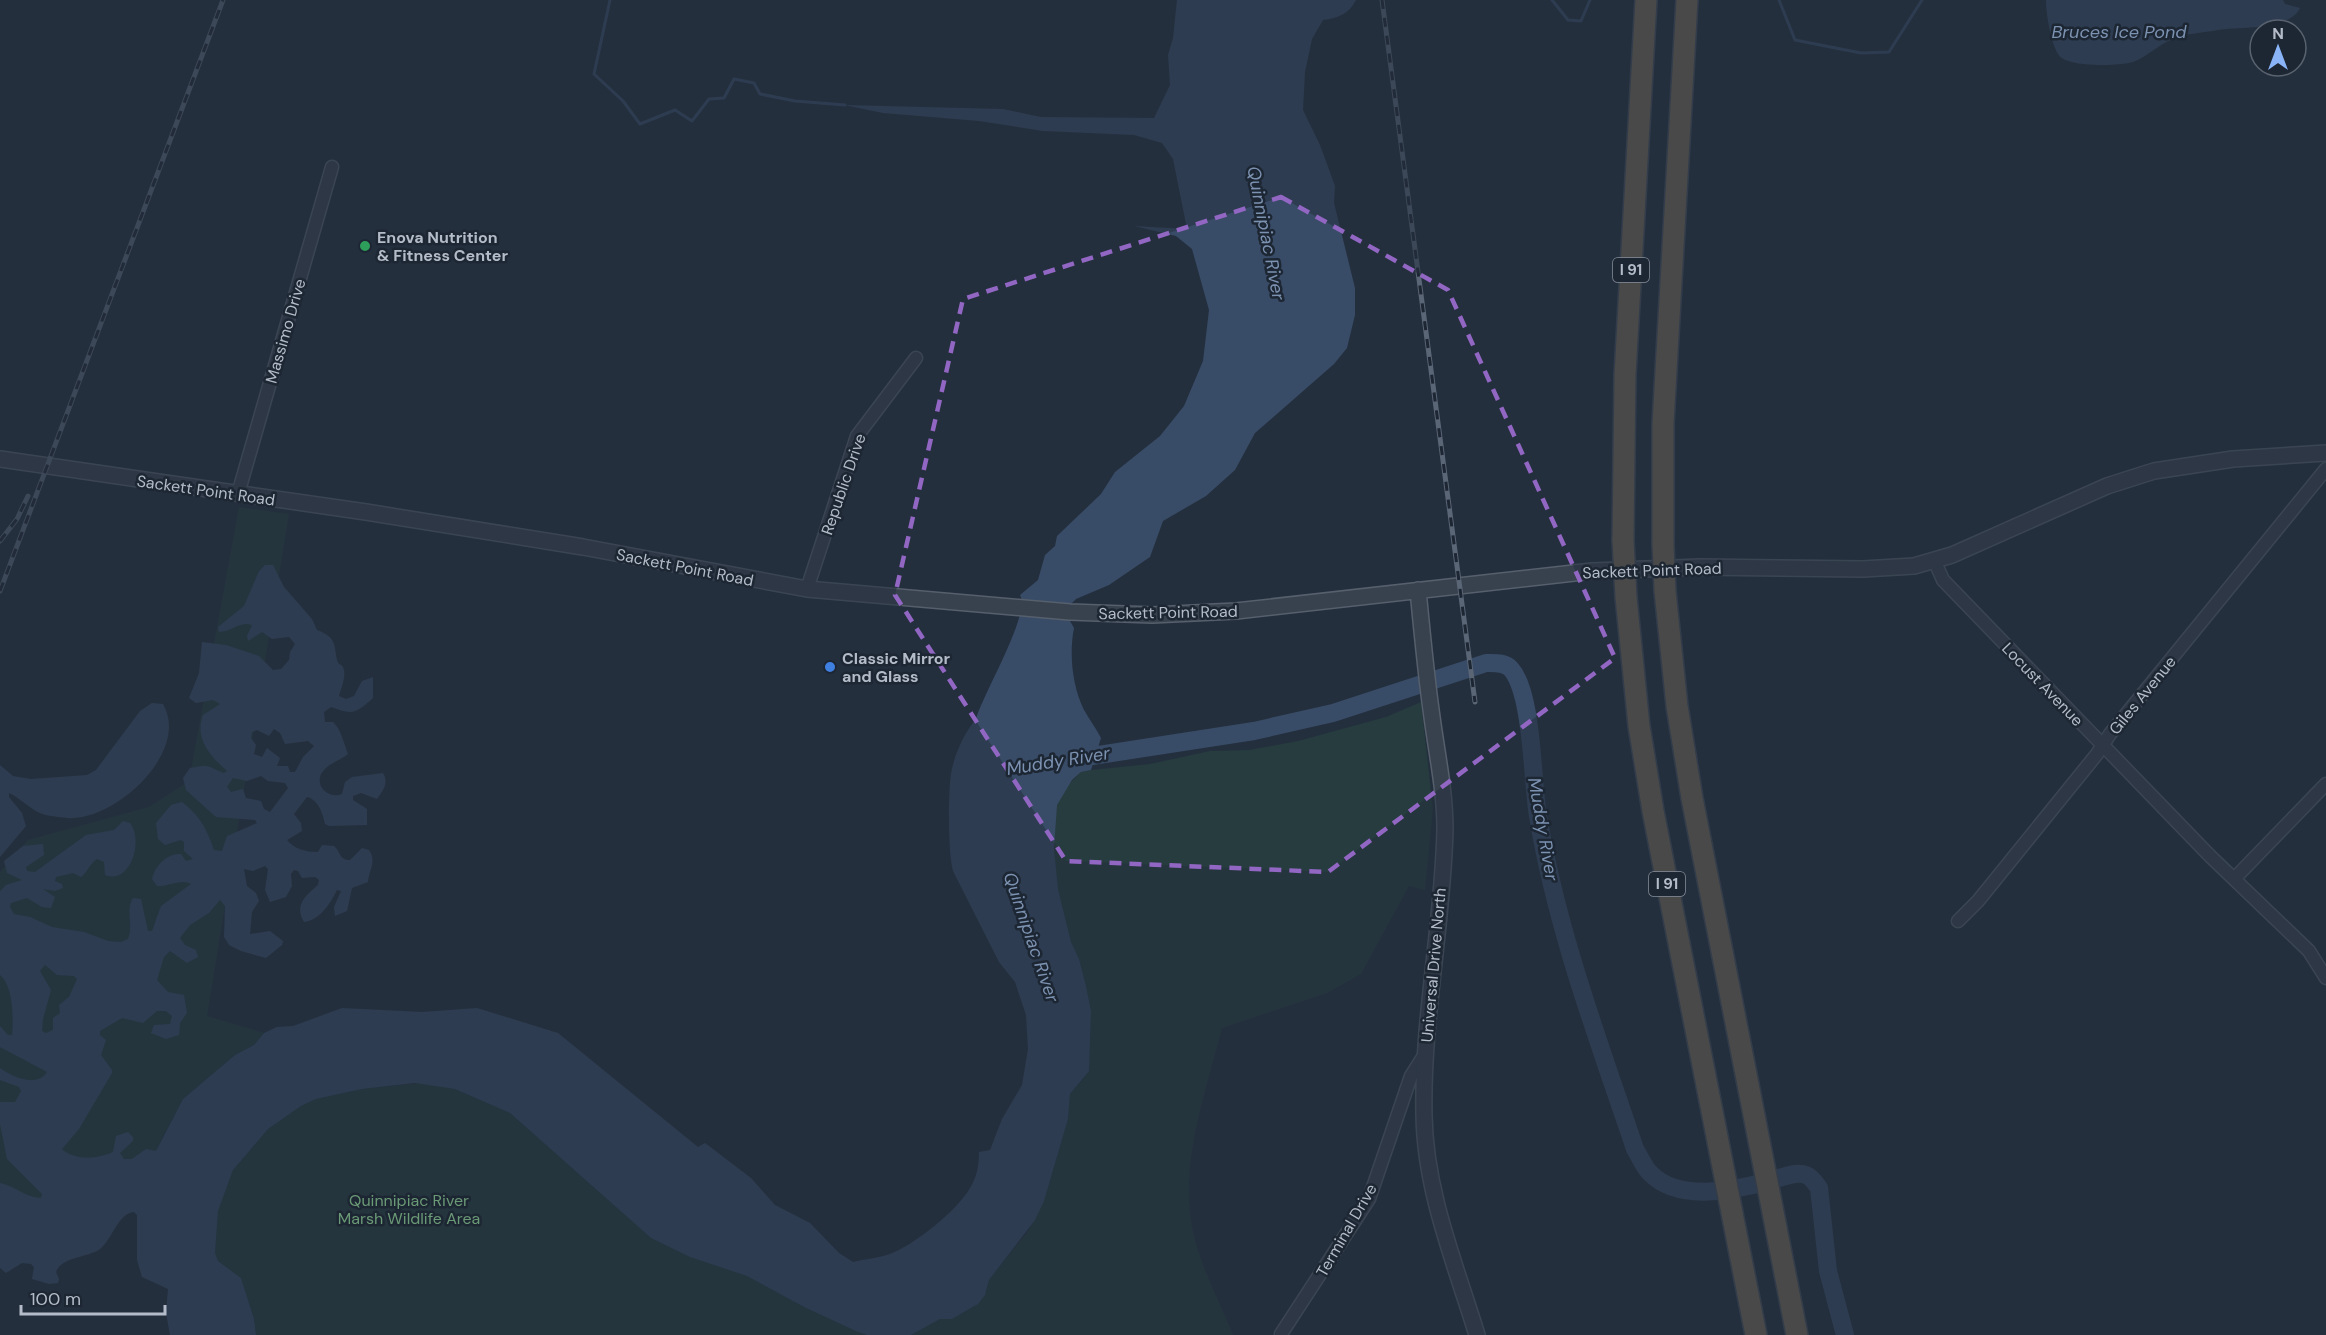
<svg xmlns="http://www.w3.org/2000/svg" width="2326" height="1335" font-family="'DM Sans',sans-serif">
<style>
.green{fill:#263c3f}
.water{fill:#394c67;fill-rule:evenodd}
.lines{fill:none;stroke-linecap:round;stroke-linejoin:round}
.stream{stroke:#394c67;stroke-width:3}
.river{stroke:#394c67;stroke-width:18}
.minor-casing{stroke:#565f6c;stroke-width:15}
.tertiary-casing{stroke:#565f6c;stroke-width:18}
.motorway-casing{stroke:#434c59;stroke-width:24}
.minor{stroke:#38414e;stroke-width:12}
.tertiary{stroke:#38414e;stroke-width:15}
.motorway{stroke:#746855;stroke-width:21}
.rail-casing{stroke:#5a6575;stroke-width:5}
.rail{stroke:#1d2633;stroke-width:3;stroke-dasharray:9;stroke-linecap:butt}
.motorway-bridge-casing{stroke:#434c59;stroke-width:24;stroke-linecap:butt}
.motorway-bridge{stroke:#746855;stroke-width:21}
.marked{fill:none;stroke:#9266c3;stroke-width:4.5;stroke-dasharray:12 8;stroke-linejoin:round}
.leisure-dot{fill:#2e9e5b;stroke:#1d2633;stroke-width:2}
.shop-dot{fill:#3f7fe0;stroke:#1d2633;stroke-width:2}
.labels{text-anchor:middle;stroke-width:5;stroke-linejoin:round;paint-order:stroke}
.shield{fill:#1d2633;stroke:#878f9c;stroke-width:1.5}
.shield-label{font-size:15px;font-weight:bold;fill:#b4bcc9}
.poi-label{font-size:16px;font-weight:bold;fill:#b4bcc9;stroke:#1d2633;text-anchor:start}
.street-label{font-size:16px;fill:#b4bcc9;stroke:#1d2633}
.park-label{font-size:16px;fill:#6b9a76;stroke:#1d2633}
.water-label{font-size:18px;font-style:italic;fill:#7c92b1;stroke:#1d2633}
</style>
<rect width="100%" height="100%" fill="#242f3e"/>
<!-- green -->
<path class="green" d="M239 507 289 514 207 1016 264 1033 254 1045 235 1055 183 1099 160 1142 140 1190 0 1223V872L28 840 149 807 189 781Z
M1421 702 1433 809 1425 890 1409 886 1361 974 1327 993 1222 1028C1206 1091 1180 1161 1192 1227 1199 1264 1219 1300 1233 1335H911L940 1319H952L975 1306 986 1292 989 1280 1028 1231 1044 1201 1068 1119 1070 1094 1083 1079 1089 1062 1091 1011 1086 986 1079 959 1071 942 1058 889 1054 856 1056 805 1068 785 1081 772 1091 770 1150 764 1210 751 1249 750 1298 741 1386 717Z
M422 1083 455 1089 510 1113 651 1238 690 1257 747 1276 806 1308 867 1335H256L254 1319 241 1278 218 1261 215 1253 218 1211 233 1170 268 1129 301 1106 316 1099 362 1089Z"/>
<!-- water -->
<path class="water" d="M1177 0H1356C1349 14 1338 18 1323 20L1312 39 1305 72 1303 110 1320 145 1335 186 1334 203 1355 288V315L1347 348 1334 364 1255 433 1235 470 1206 496 1163 521 1150 557 1109 585 1076 599 1071 604 1070 621 1074 628C1069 653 1072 686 1084 710 1089 719 1096 728 1101 738L1091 770 1081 772 1072 780 1057 805 1054 849 1058 889 1071 942 1079 959 1086 986 1091 1011 1089 1071 1070 1094 1068 1119 1044 1201 1035 1220 989 1280 985 1295 978 1304 952 1319H940L911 1335H867L856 1331 806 1308 747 1276 690 1257 651 1238 510 1113 455 1089 415 1083 362 1089 316 1099 301 1106 268 1129 233 1170 218 1211 215 1253 218 1261 241 1278 254 1319 256 1335H170L166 1313 168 1289 142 1277 137 1260V1215L134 1212C118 1213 112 1240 100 1249 88 1258 62 1256 56 1272L59 1279 58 1283 49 1284 32 1279 34 1267 31 1264 22 1263 6 1273 0 1268V1183C17 1187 22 1196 41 1198L42 1194 7 1159 0 1124V1102H15L21 1091 19 1087 0 1080V1068C12 1077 37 1088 47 1072L0 1047V1026L8 1035H12C14 1019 13 985 0 975V891L6 885 22 880 7 873 4 861 23 846 43 844 44 855 26 867 27 871 35 872 86 835 114 830 123 821 130 823C144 841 130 885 105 875L104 862 97 859C89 864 88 872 81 877L73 873 56 877 55 881 62 884 63 888 55 891 43 889 55 897 51 908 42 907 27 898 11 903 10 907 14 914 30 917 52 927 84 932 108 941 121 942 128 939C134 924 125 911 133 898L141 899 148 931H152L161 906 191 884C180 878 169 887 157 886L152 879C155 866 167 853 181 854L186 861 193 859 184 851V842L181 840 165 845 158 839 156 823 171 805 182 802C200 816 207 829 214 850L222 851 227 836 257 823 255 820 216 817 186 790 183 778 190 768C211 764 206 766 224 773L227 771C210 756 194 738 203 715L220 704 213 700 196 703 189 698 199 673 202 642 226 645 259 656 273 670 281 669 289 660 290 652 295 644 289 637 272 639 262 632 248 641 247 636 252 625C240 621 231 632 219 632L218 627 244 606 259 571 265 565H273L284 587 312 619 317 630C336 637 334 644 337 660 339 666 339 662 343 667 347 676 341 688 339 696L346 699 354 696 362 681 373 677V698C355 714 353 715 331 707L324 712 325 722H333C341 729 344 744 348 754 341 760 330 763 324 770 312 783 327 800 342 794L345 782 352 777 383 773C389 783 383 791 377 799L361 793 353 796V800L367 809V825L329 826 325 824C323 814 318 799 307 797L294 814 301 823 302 831 287 840C294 849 306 852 318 852L322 845 334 846C341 852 339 860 350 860L362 848 369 850C377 861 369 870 368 882L352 888 347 911 335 916 334 907 341 891 337 890C330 904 320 920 304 922 293 904 308 894 318 885L319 880 315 877 302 878 298 871 294 870 291 874 292 886 286 897 270 902 265 890 268 869 265 866 253 871 244 869 247 886 256 893 259 901 252 912 250 934 270 931 283 941 282 945 266 958 241 951 229 945 224 937 225 906 220 900 209 913 190 925 180 938 185 945 196 950 198 957 187 963 170 951 164 957 157 980 168 992 184 995 187 1013 180 1023 179 1035 166 1039 151 1033 154 1025 170 1024 172 1016 166 1011H157L143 1023 122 1018 100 1031V1035L106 1040 101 1055 112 1070V1073L79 1129 62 1149C75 1161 98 1159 113 1152L116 1136 128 1132 133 1137V1141L120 1153 124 1159H132L146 1149 156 1151 183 1099 235 1055 254 1045 264 1033 277 1027 293 1026 342 1008 422 1012 477 1008 558 1033 698 1147 705 1143 751 1178 775 1205 810 1223 839 1253 853 1262C865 1259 879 1258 890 1254 914 1245 957 1211 970 1188 977 1177 979 1165 979 1152L990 1150 1002 1119 1022 1085 1028 1049 1026 1015 1015 982 999 962 953 871C948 852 948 794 951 774 954 755 964 733 976 719 983 694 1031 614 1020 595L1038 580 1045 555 1055 546 1057 536 1101 494 1115 472 1160 436 1184 406 1203 361 1209 310 1192 249 1176 236 1134 226 1187 229 1173 159 1162 143 1134 135 1043 131 979 121 883 113 844 105 1003 109 1041 117 1154 118 1170 85 1168 55 1173 38ZM274 729 280 733 285 744 308 741 314 746 303 757 295 772H290L288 766H277L280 758 267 748 262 757 254 754 256 745 251 738 252 732 257 730 269 736ZM261 776 268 781 285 783 288 788 270 812 264 809 261 801 246 798 243 789 231 792 227 787 233 778 247 781ZM45 965 57 975 74 976 77 979 69 997 59 1005 60 1013 53 1018V1030L46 1033 42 1031 43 1019 51 990 40 971Z
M2046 0H2283L2285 4 2300 8C2289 31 2239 26 2218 30 2204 33 2186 33 2173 39 2159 44 2147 57 2133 62 2119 66 2065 68 2058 54 2051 42 2046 14 2046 0Z
M152 703 163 704C191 752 114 822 67 818 60 817 46 816 40 813 29 808 20 798 9 793V797L22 813 26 826 0 857V765L13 776 31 779 87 775 96 770 140 711Z"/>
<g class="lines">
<!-- stream -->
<path class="stream" d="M610 0 594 74 623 101 640 124 675 110 692 121 709 99 724 98 734 79 754 83 760 94 795 101 845 105
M1552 0 1568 20 1581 21 1590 0
M1779 0 1795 40 1861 53 1889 52 1922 0"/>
<!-- river -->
<path class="river" d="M1073 759 1254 731 1333 713 1486 663C1495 663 1505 662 1511 669 1533 694 1532 782 1538 816 1557 931 1598 1039 1635 1149 1640 1157 1644 1167 1650 1173 1679 1203 1734 1190 1770 1181 1780 1178 1796 1171 1806 1175 1812 1177 1815 1183 1819 1188L1828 1271 1845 1335"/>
<!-- minor casing -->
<g class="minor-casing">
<path id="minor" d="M238 494 332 167
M1935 562 1943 580 2210 856 2309 951 2326 978
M807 589 857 436 916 358
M2234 879 2326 784
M1958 921 1978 901 2097 754 2110 734 2326 469
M1281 1334 1369 1199 1411 1076 1425 1054"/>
</g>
<!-- tertiary casing -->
<g class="tertiary-casing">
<path id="tertiary" d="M0 459 366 512 583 547 807 589 1070 612 1152 615 1236 611 1592 571 1700 567 1863 569 1914 566 1952 555 2107 486 2154 471 2233 459 2326 453
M1418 590C1422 632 1426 675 1432 717 1437 755 1445 791 1445 829 1443 925 1422 1019 1424 1115 1425 1191 1455 1263 1477 1335"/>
</g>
<!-- motorway casing -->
<g class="motorway-casing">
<path id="motorway" d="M1623 540 1625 375 1646 0
M1663 544V424L1687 0
M1665 591 1677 706 1692 798 1797 1335
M1626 597 1639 726 1653 811 1756 1335"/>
</g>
<!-- minor -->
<use href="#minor" class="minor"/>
<!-- tertiary -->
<use href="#tertiary" class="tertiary"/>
<!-- motorway -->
<use href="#motorway" class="motorway"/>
<!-- rail casing -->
<g class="rail-casing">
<path id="rail" d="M1382 0 1475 702
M0 541 17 519 28 496
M0 591 223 0"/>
</g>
<!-- rail -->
<use href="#rail" class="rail"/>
<!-- motorway-bridge casing -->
<g class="motorway-bridge-casing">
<path id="motorway-bridge" d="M1623 540 1626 597
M1663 544 1665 591"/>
</g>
<!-- motorway-bridge -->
<use href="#motorway-bridge" class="motorway-bridge"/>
</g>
<!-- marked area -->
<path d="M0 0H2326V1335H0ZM1281 197 1448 290 1615 658 1328 872 1066 861 895 595 963 299Z" fill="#242f3e" fill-opacity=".55" fill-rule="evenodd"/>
<path class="marked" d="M1281 197 1448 290 1615 658 1328 872 1066 861 895 595 963 299Z"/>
<!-- markers -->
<circle class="leisure-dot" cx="365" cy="246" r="6"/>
<circle class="shop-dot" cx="830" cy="667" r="6"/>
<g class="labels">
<!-- shield labels -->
<g class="shield">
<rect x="1613" y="258" width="36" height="24" rx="4.5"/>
<rect x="1649" y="872" width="36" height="24" rx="4.5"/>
</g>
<g class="shield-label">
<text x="1631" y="275">I 91</text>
<text x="1667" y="889">I 91</text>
</g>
<!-- poi labels -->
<g class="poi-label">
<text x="377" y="243">Enova Nutrition<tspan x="377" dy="18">&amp; Fitness Center</tspan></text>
<text x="842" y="664">Classic Mirror<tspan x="842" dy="18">and Glass</tspan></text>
</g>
<!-- street labels -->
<g class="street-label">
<text transform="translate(285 331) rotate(-74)" y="6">Massimo Drive</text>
<text transform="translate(843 484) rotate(-71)" y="6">Republic Drive</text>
<text transform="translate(206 490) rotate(8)" y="6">Sackett Point Road</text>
<text transform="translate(685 567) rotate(11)" y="6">Sackett Point Road</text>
<text transform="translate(1652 570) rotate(-2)" y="6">Sackett Point Road</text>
<text transform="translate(1168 612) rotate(-1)" y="6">Sackett Point Road</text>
<text transform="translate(2043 684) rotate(46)" y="6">Locust Avenue</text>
<text transform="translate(2142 695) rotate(-51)" y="6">Giles Avenue</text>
<text transform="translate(1433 965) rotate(-85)" y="6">Universal Drive North</text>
<text transform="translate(1346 1230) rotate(-60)" y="6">Terminal Drive</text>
</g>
<!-- park labels -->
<g class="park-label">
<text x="409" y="1206">Quinnipiac River<tspan x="409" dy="18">Marsh Wildlife Area</tspan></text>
</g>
<!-- water labels -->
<g class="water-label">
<text x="2119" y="38">Bruces Ice Pond</text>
<text transform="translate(1266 233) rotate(79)" y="6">Quinnipiac River</text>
<text transform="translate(1058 761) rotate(-9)" y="6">Muddy River</text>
<text transform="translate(1543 829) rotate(80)" y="6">Muddy River</text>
<text transform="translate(1031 937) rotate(71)" y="6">Quinnipiac River</text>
</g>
</g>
<!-- north arrow -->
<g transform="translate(2278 48)"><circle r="28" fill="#1d2633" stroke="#59626f" stroke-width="1.5"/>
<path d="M0-4.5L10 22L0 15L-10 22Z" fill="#8ab4f8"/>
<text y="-9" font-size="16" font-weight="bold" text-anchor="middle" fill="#b4bcc9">N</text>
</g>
<!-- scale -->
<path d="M21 1305v9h144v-9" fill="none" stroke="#b4bcc9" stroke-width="3"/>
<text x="30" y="1305" font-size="18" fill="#b4bcc9" stroke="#1d2633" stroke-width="4.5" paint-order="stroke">100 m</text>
</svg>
